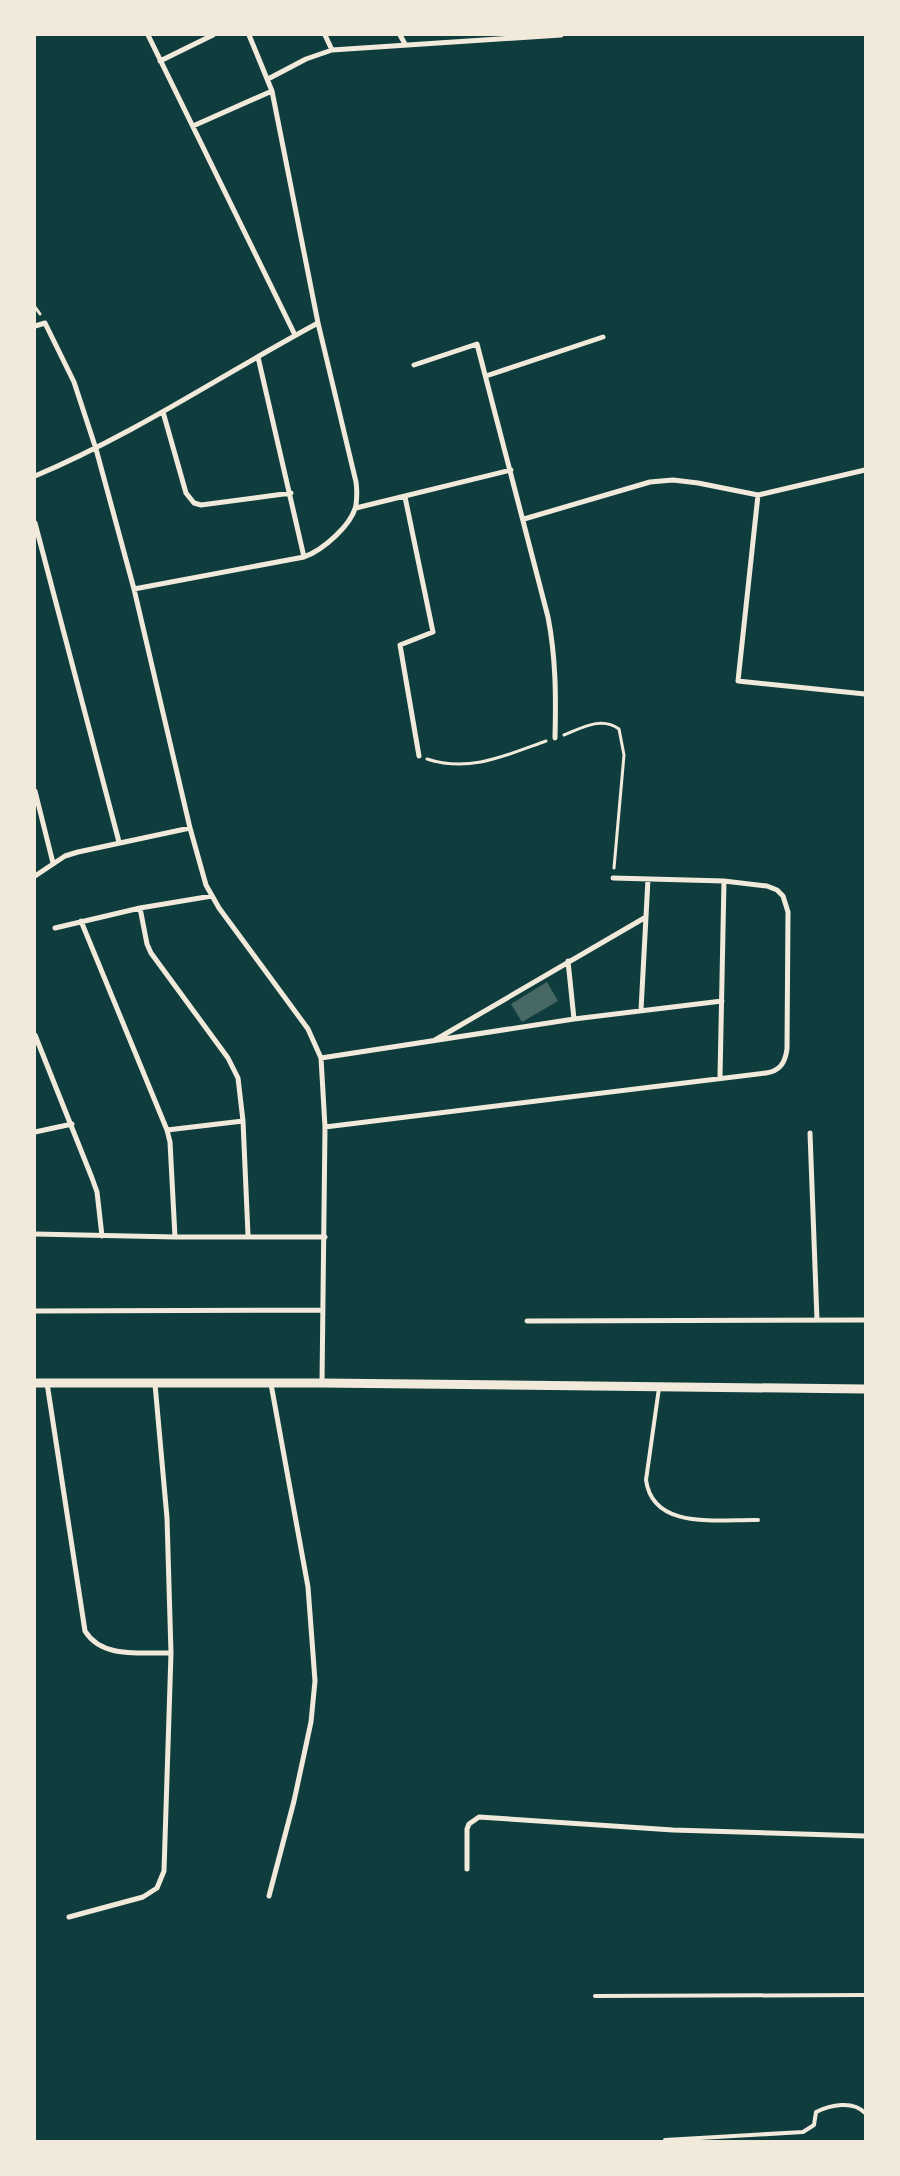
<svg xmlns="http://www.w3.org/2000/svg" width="900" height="2176" font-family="Overpass,sans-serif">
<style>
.building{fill:#486865}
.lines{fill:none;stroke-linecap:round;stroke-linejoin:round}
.path{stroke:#f1e9da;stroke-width:3}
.service{stroke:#f1e9da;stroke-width:4}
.minor{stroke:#f1e9da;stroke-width:5}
.tertiary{stroke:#f1e9da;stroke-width:9}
</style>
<rect width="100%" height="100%" fill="#0f3d3e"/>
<!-- building -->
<path class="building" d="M547 982 558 1001 522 1022 511 1004Z"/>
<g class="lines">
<!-- path -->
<path class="path" d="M35 307 40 314
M564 735C582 728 601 716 619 729L624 755 614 868
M427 759C469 773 507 755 546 741"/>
<!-- service -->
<path class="service" d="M659 1388 646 1480C653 1531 719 1519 758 1520
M595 1996 865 1995
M665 2140 803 2132 814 2125 816 2112C830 2105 853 2100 865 2113"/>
<!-- minor -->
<path class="minor" d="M148 35 295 335
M325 35 332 50
M400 35 405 44
M160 61 213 35
M268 79 306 59 332 50 561 35
M193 126 272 91
M35 326 45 323 74 382 96 449 134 589 190 828 206 885 219 908 308 1029 321 1058 325 1127 322 1383
M258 357 304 557
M414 365 477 344 548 617C556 658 556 697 555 738
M486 376 603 337
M163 412 186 493 194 503 201 505 291 493
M35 476C135 434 223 374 318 323
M758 495 738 681 865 694
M405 497 433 632 400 645 419 756
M356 508 511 470
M524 519 650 482 673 480 698 483 758 495 865 470
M35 523 119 842
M134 589 304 557C323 550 352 525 356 505 357 497 357 489 356 482L318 323 272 91 249 35
M35 791 53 863
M35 876 65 856 78 852 190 828
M140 908 147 944 151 953 228 1058 238 1078 243 1121 248 1235
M81 921 167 1130 170 1142 175 1237
M55 928 140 908 212 896
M568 961 574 1019
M641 1010 648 879
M35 1035 92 1178 97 1192 102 1236
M435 1040 646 917
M321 1058 574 1019 722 1001
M720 1077 724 881
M325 1127 766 1073C780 1071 785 1063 787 1049L788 912 783 896 777 890 767 886 724 881 613 878
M167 1130 243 1121
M35 1132 72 1124
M810 1133 817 1320
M35 1234 175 1237H325
M35 1311 322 1310
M527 1321 865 1320
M47 1383 85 1631C102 1659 141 1652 171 1653
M467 1869V1829L469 1824 479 1817 673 1830 865 1836
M269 1896 294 1801 311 1722 315 1681 308 1587 271 1384
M69 1917 143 1897 157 1888 164 1871 171 1653 167 1518 155 1384"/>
<!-- tertiary -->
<path class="tertiary" d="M35 1383H322L865 1389"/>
</g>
<!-- border -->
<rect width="900" height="2176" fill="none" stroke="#f1e9da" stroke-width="72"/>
</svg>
